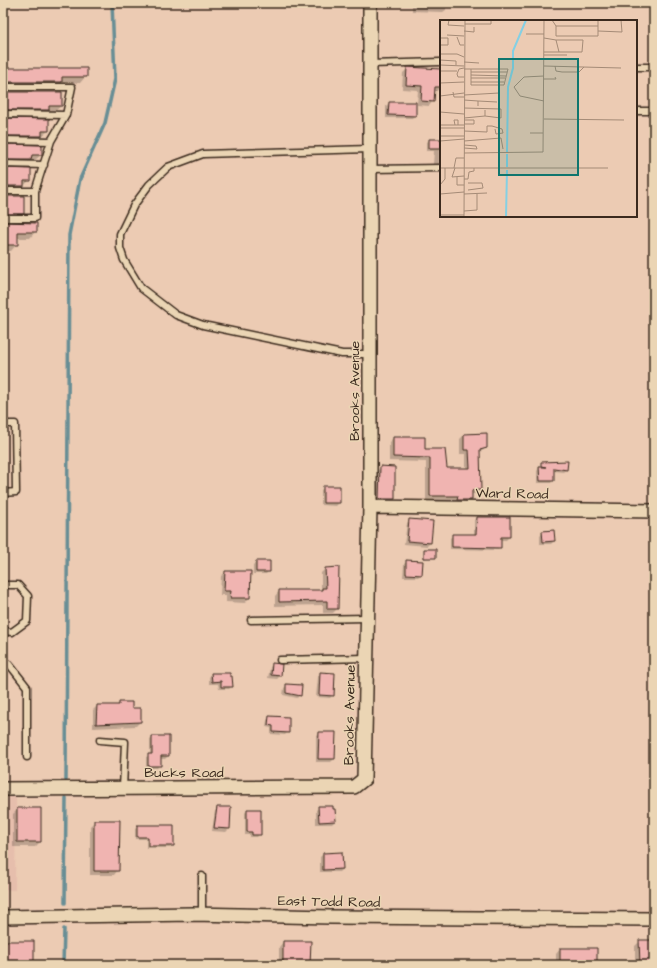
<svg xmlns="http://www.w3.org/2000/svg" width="657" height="968" font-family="'Architects Daughter',sans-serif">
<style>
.built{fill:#e6beac}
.shadow{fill:#0003}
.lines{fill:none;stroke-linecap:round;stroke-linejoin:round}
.stream{stroke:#678e95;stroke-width:3.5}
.building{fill:#f0b4b1;stroke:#3b2a1e}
.lane-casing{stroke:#3b2a1e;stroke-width:9}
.street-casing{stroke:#3b2a1e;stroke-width:16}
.lane{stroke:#ebd5b4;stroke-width:6}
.street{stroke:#ebd5b4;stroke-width:13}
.labels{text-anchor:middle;stroke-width:3;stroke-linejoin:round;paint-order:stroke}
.street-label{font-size:14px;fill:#3b2a1e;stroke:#ebd5b4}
.inset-river{fill:none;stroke:#84d0e4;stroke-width:2}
.inset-road{fill:none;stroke:#a58b77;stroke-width:1}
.view{fill:#0f766e;fill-opacity:0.15;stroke:#0f766e;stroke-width:2}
.inset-edge{fill:none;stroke:#3b2a1e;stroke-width:2}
</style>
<rect width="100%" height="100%" fill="#eccbb3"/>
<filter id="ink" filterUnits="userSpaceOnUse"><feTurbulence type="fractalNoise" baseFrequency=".025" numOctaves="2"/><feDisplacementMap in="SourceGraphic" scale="8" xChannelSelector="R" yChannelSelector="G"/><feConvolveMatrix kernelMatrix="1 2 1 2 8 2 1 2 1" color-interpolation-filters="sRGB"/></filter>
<g filter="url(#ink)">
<!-- built -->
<path class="built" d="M3 797H16L15 890H3Z"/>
<!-- shadow -->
<path class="shadow" d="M412 3H446V10L443 12 412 11Z
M556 3H565L563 4H556Z
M408 68 441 70V86L437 91H433V101L429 106 417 105 418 90 402 89 403 73Z
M3 69 86 76 80 83H60L54 88H3Z
M3 92 61 106 54 112 3 115Z
M389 103 415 115 412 118H386V106Z
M3 120 48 131 35 142H3Z
M429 140H441V164H433L434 151H426V143Z
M3 146 41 155 34 161H29L24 166H3Z
M3 169 30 180 17 192H3Z
M3 196 23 213 17 219 3 220Z
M3 223 36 231 30 238H17V244L11 251H3Z
M464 435 486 448 479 453 480 489 476 494H471V500L467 504H454V500H426V462L389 461V442L393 438 424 450 446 469H466V454H460V439Z
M542 463 566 470 563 472 553 471V480L551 483H537V471Z
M381 467 394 499 391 502H377L378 470Z
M324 487 339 503 336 506 321 505V490Z
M477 518 509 537 506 540H500V547L497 550 450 549V538L453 535H474V520Z
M409 520 430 543 427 546 404 544 407 523Z
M543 532 554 541 551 544H540V535Z
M424 550 435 558 423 559Z
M407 561 421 574 418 577H403L404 564Z
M256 562 269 571 266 574H253V565Z
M338 568 337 609 333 613H323V605L275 606V596L279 591H321V573L325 569Z
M226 572 249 598 245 603 226 602V595H220L221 576Z
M273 664 280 676 277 679 268 678 270 667Z
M321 673 333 695 330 698 316 697 318 676Z
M212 674 232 686 229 689H219L218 684H209V677Z
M287 685 300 695 297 698 283 695 284 688Z
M119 703H131V709L140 722 136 726 93 728V710L97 706H116Z
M269 717 288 732 285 735 271 734V728L266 727 267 720Z
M319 733 334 759 331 762H316V736Z
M153 737 168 756 165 759H160V765L157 768H146V757L150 755V740Z
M319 807 334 810 335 821 332 824H316V810Z
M218 808 229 829 226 832 212 831 215 811Z
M18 809 40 842 35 847H13V814Z
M247 810 260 834 257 837H250V835H245V813Z
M95 821 118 870 114 875H90V826Z
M138 826 173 845 170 848H146V839H135V829Z
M323 854 342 869 339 872H320V857Z
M640 941H654V965H635V946Z
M283 942 309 965H279V947Z
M560 949 596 965H556V954Z
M221 960V965H198L202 961Z
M104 961H123V964H156L158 961H178V964L182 965H98Z
M463 961V965H397L400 962Z"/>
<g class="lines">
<!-- stream -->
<path class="stream" d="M66 780 69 235 80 179 105 123 115 79 112 3
M65 903 66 798
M63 965 64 929"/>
</g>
<!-- building -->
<path class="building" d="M407 67 441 69V87H435L434 102 421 101 422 86 406 85Z
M3 68H87V77H62V82H3Z
M3 92H62V106H49V110H3Z
M389 102H416V116L388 115Z
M3 118 49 119V131H42V136H3Z
M429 139H441V149H429Z
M3 144 42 145V155H32L31 160H3Z
M3 168 31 169V181H24V186H3Z
M3 196H24V214H3Z
M3 222 37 223V232H18V245H3Z
M487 433V448L480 450 481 490H472V500H457L458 496H430V458L393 457V437H425V449H445L447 468H470L469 450H464V434Z
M568 461 567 470 554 468V481H540L539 467H546L541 466V462Z
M380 466 395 467V499H379Z
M323 486H340V503H323Z
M477 517H510V537H501V548L452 547V534H476Z
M409 519 433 521 431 543 407 541Z
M554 530 555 541 543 542 542 531Z
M424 549H436V558H424Z
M406 560 423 561 422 575 406 574Z
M256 561H270V572H256Z
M339 567 338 609H327V601L279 602V590H322V588H326L325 568Z
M225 571H251L250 598H230L231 591H224Z
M272 663 282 664 281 676 271 675Z
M320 672 335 673 334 696 319 695Z
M211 673H230V676H232L233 687H221V681L212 682Z
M286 684 302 685 301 696 286 693Z
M119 702H132V708H141V722L96 724 97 705H119Z
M269 716 289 717V733L273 732V726L268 725Z
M319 732H336L335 759H318Z
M152 736H169V756H161V766H148V754H152Z
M318 806H333V809H335L336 821 319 822Z
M217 807H231L230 829 214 828Z
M17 808H41V842H17Z
M247 809H261V835H252V832H247Z
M94 820H120L119 871H94Z
M137 825H174V846H148V837H137Z
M342 852 343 869 323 870V853Z
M639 940H654V965H640Z
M3 941H34V965H3Z
M283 941H311L310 965H283Z
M560 948H597V965H560Z"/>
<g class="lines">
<!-- lane casing -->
<g class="lane-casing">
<path id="lane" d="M370 64 441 62
M636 67H654
M3 87H72L66 115 51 141 35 191V218H3
M636 111H654
M3 114 66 115
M3 140 51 141
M370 149 203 154 168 167 149 185 134 205 120 234V248L124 260 141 288 176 315 203 325 342 354H370
M3 164 44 165
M370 169 441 168
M3 191H35
M3 424H15L16 492 3 493
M3 585H18L28 596 27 621 12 632 3 631
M251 620 367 618
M280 660 366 658
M3 665 9 664 27 687V757
M100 740 125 742 123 789
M202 915V876"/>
</g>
<!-- street casing -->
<g class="street-casing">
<path id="street" d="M370 507 654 511
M3 789 354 787 364 779 370 507V3
M3 917 193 914 331 917 654 919"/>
</g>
<!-- lane -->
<use href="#lane" class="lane"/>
<!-- street -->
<use href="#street" class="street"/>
</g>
</g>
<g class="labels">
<!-- street labels -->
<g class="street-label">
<text transform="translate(354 391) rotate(-90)" y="5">Brooks Avenue</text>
<text transform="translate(512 493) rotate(1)" y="5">Ward Road</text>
<text transform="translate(349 715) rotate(-89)" y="5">Brooks Avenue</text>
<text x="184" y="777">Bucks Road</text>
<text transform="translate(329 901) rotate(1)" y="5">East Todd Road</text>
</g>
</g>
<!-- overview -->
<g transform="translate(440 20)">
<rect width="197" height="197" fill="#eccbb3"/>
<path class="inset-river" d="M67 132 68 67 73 48V31L86 0M67 147V134M66 197 67 150"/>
<path class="inset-road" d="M9 0 8 5 24 6M112 0 116 6V16H158V0M25 4H51V0M116 6H158M24 11 34 12V7M158 11 182 12 181 0M86 14H104M7 15 24 16M17 17 20 25H24M0 18H8V25H0M104 18 116 20M104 32H142L143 20H116L119 32M0 34H17L24 37M104 35H127M0 40 16 41V45M24 42 39 43M0 45 24 46M104 46 181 48M115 46 116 51 122 52H139L144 47M24 49H68L64 65H31V49M0 51H17M31 52H67M31 55 66 56M104 56 84 57 74 67 80 76 104 81M24 57H18L17 54 19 49 24 48M31 58H65M104 59H116L115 57M31 62H64M0 63 24 62M13 72 14 77H24M24 75 59 73M0 76 24 73M24 80 38 81V86M38 81 57 82M24 88 61 89V98L45 96V90M0 92 24 94M24 98 45 96M104 99 184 100M24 104H34V100H24M0 105H24M15 105 14 100H18V105M0 108V116H24M0 108H24M24 111 47 112V106H52L62 109 63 113 56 114 55 109M90 113H103M0 121 24 119M24 121 61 118 63 129M24 128 37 129 36 126 24 125M24 133 103 132 104 0M0 148H24M14 148 16 138H24M15 148 12 157 24 156M24 148H168M17 157V165H24M24 159H28L29 152 34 151V148M28 163H42L43 168 28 170M0 165 5 159V148M0 174 24 172M24 174 47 173M24 191 37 190V174M0 195H24M24 197 25 0"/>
<path class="view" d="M59 39H138V155H59Z"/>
<rect width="197" height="197" class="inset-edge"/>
</g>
<!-- margin -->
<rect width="657" height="968" fill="none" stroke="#ebd5b4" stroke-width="16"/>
<rect x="8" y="8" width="641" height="952" fill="none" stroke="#3b2a1e" stroke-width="1.5" filter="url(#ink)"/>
</svg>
